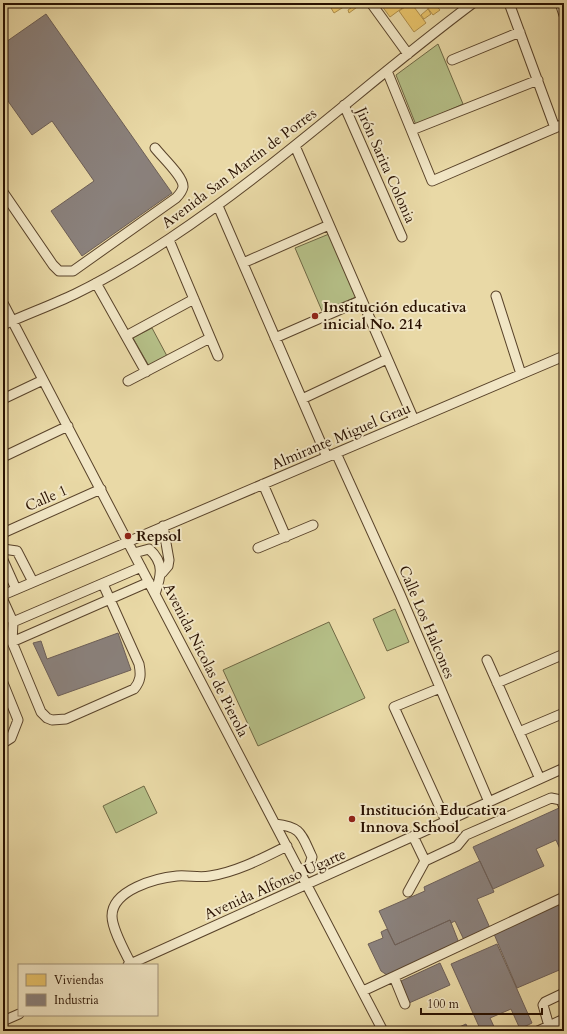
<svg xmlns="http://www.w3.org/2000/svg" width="567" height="1034" font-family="Cardo,serif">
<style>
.green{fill:#b5bf87;stroke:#6f6844}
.homes{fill:#e9c46a;stroke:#af8e4a}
.industry{fill:#8a817c;stroke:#6d5f57}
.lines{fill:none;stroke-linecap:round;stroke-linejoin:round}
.minor-casing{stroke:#59432a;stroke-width:11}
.minor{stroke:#f1e6c5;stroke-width:9}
.poi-dot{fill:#8f2418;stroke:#f1e6c5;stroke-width:1.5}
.labels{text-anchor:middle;stroke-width:4;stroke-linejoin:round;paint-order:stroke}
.street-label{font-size:15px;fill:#291100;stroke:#f1e6c5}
.poi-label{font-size:15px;font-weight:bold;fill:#291100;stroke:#f1e6c5;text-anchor:start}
</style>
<rect width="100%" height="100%" fill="#e9d9a6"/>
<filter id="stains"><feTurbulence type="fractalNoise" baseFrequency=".005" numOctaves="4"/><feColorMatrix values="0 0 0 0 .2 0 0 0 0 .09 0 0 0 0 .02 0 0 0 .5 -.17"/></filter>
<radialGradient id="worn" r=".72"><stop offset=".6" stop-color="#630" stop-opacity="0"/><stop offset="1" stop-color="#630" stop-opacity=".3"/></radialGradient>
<!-- green -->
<path class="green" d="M438 44 463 104 416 125 396 75Z
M329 234 356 297 322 311 295 248Z
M152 328 167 356 149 366 133 338Z
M395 609 409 642 387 651 373 619Z
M329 622 365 698 258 746 223 670Z
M144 786 157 813 116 833 103 806Z"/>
<!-- homes -->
<path class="homes" d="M338 3H350L334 13 331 8Z
M351 3H359L360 5 349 13 348 10 351 8 349 4Z
M386 3H409L390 17 382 6Z
M411 3 426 23 414 32 399 11Z
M424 3H434L440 10 433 15Z
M428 9 431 14 424 19 421 15Z"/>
<!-- industry -->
<path class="industry" d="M46 14 172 193 82 256 51 211 94 181 52 121 32 135 3 94V44Z
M118 633 131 670 58 696 33 643 41 641 47 659Z
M559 808 564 818V858L556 840 536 849 544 866 493 889 473 847Z
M480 861 494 892 477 899 490 928 464 940 455 921 451 923 450 920 395 945 379 911 425 891 424 887Z
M559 902 564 913V968L517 988 494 934 526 920 524 917Z
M450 920 459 943 387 975 381 971 368 944 383 938 381 932 387 929 395 945Z
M497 944 532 1023 520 1029 511 1009 490 1018 496 1031H481L451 964Z
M440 963 450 985 409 1003 401 981Z
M466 1024 469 1031H450Z"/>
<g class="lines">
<!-- minor casing -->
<g class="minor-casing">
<path id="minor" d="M371 3 408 54
M509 3 555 128
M560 3 564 15
M452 60 520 32
M387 71 432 181 564 124
M344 105 402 237
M412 130 538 80
M295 146 414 420
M3 192 53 265 59 271H73L176 198C179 195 182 192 183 187 184 177 162 157 155 148
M218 206 327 457
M169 240 218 356
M243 263 329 225
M96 283 146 372
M496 296 521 374
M3 303 383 1031
M3 325C27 314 52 305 75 294 108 278 139 259 169 239 276 168 370 80 473 3
M126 336 194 299
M275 338 362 300
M128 381 210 338
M3 399 43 380
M302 399 387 359
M336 453 400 594 489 802
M3 457 68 426
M263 484 286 537
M3 533 101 489
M258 548 313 525
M3 549 17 551 33 582
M134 553 149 549C165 563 161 576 155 594
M3 560 16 589
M162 573 168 566 169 560 163 526
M3 595 564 356
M3 600 13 622 12 642 41 712 47 718 52 720 66 719 134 689C141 681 141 674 139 664L103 584
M13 622 141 567
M12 642 149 582
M487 660 540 779
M3 683 18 720 11 738 3 743
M497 683 564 654
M440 688 394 707 446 821
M519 732 564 713
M275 824C302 827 301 834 312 857L309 867 301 875
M413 836 425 861
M408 892 425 861 457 846 466 835 551 798 561 800 564 807
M131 964C125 952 112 929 112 916 112 890 156 878 177 876 188 875 199 878 210 876 237 872 263 858 287 846
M128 965 564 768
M394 977 405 1004
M363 991 564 897
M3 1021 19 1014
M549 1026 543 1005 545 1002 564 993
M538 1031 564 1019"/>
</g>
<!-- minor -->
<use href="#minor" class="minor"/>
</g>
<!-- markers -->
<g class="poi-dot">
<circle cx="315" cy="316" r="4"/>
<circle cx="128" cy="536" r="4"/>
<circle cx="352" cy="819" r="4"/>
</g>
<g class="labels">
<!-- street labels -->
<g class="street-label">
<text transform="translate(386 165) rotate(66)" y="5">Jirón Sarita Colonia</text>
<text transform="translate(239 168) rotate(-37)" y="5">Avenida San Martín de Porres</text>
<text transform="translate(341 436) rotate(-23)" y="5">Almirante Miguel Grau</text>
<text transform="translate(46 498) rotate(-24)" y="5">Calle 1</text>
<text transform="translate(427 622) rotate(67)" y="5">Calle Los Halcones</text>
<text transform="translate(206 660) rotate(63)" y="5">Avenida Nicolas de Pierola</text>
<text transform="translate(275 884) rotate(-24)" y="5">Avenida Alfonso Ugarte</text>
</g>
<!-- poi labels -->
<g class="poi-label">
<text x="323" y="312">Institución educativa<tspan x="323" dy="17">inicial No. 214</tspan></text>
<text x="136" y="541">Repsol</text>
<text x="360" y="815">Institución Educativa<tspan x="360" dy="17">Innova School</tspan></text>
</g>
</g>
<!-- margin -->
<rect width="567" height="1034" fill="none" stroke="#e9d9a6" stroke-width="16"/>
<rect x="4" y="4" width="559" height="1026" fill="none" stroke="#291100" stroke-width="2"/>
<rect x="8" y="8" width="551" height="1018" fill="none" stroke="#291100"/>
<!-- legend -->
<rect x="18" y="964" width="140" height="52" fill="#f1e6c5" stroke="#a19176"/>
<rect x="26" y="974" width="20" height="12" fill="#e9c46a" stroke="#a19176"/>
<text x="54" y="984" font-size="12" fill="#291100">Viviendas</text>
<rect x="26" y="994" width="20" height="12" fill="#8a817c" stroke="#a19176"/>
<text x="54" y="1004" font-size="12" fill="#291100">Industria</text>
<!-- scale -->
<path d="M421 1008v6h121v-6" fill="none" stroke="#291100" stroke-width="2"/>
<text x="427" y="1008" font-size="12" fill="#291100" stroke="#f1e6c5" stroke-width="3" paint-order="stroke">100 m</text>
<rect width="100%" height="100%" filter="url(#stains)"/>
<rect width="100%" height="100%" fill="url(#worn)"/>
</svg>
